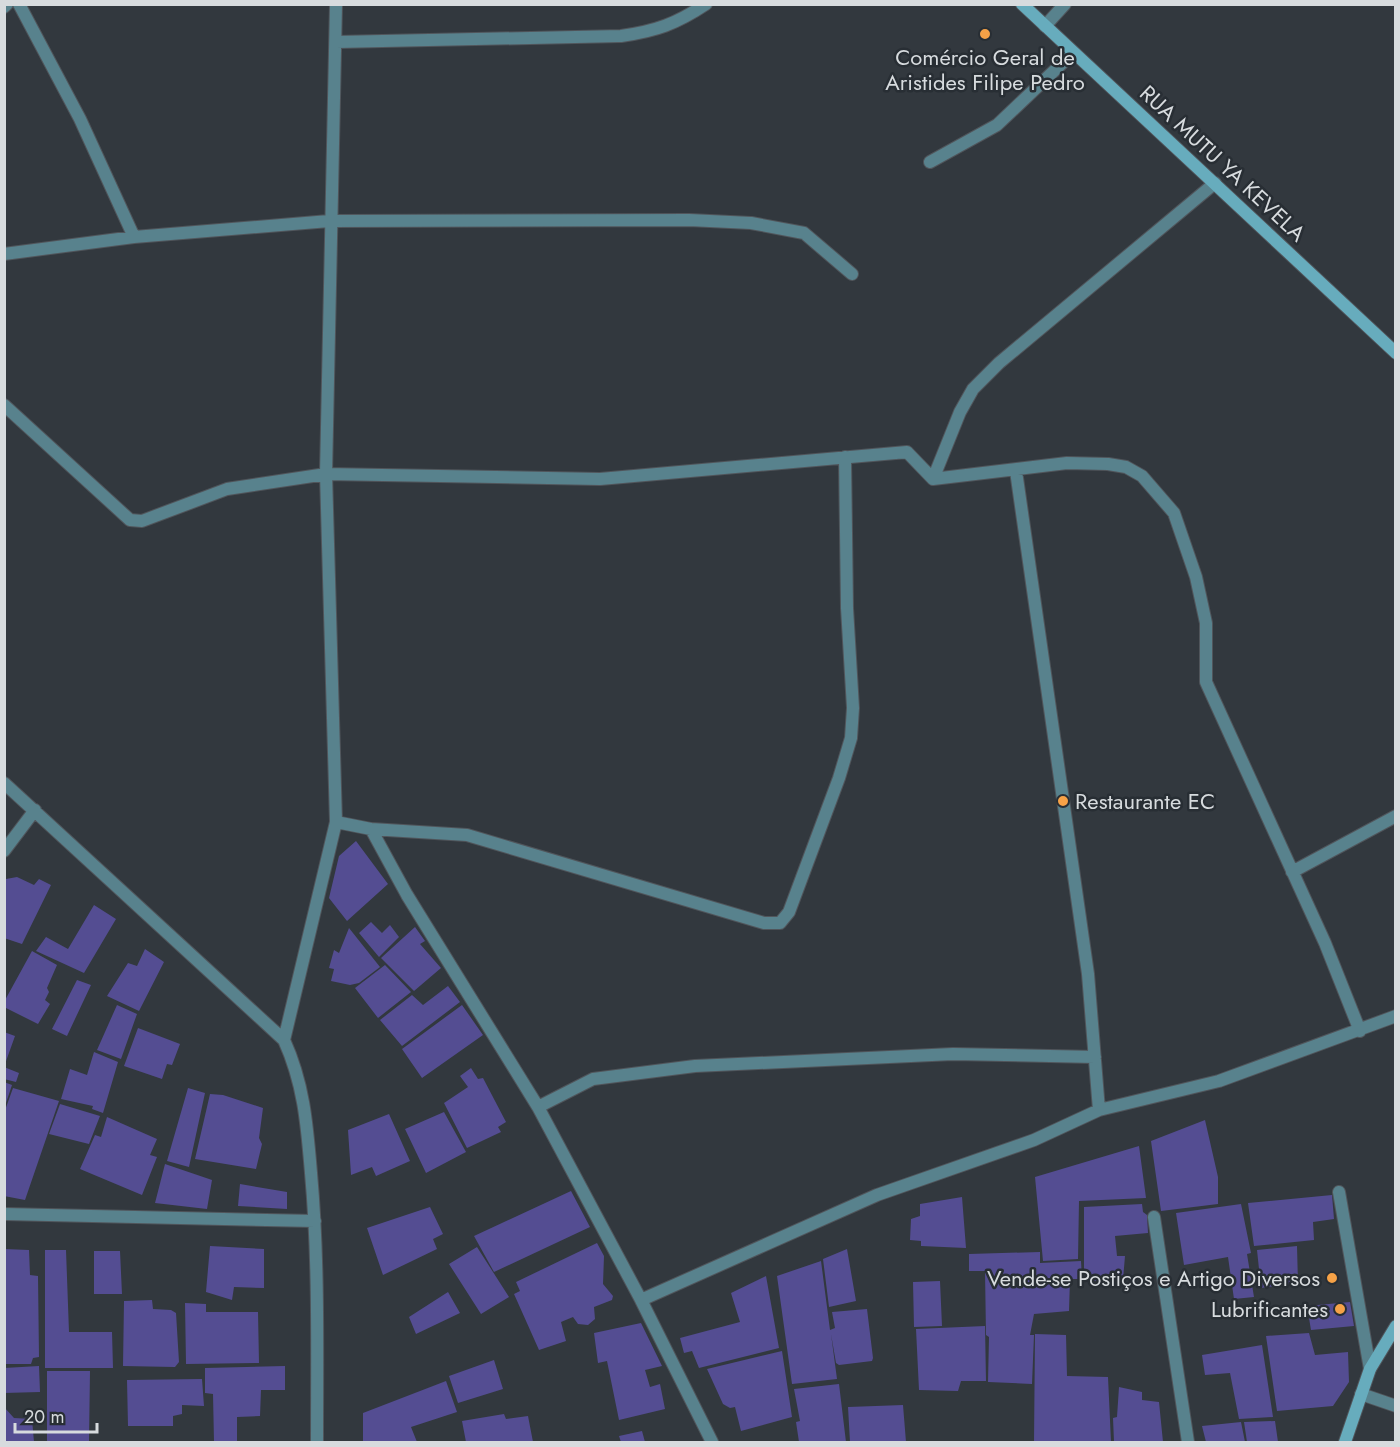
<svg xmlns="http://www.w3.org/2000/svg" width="1400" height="1447" font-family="Jost,sans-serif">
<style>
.building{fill:#544d92}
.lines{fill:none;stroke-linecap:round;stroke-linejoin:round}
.lane-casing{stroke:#50555b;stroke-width:14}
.street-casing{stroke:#50555b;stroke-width:14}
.secondary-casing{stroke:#50555b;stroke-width:14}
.lane{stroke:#58828d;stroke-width:12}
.street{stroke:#58828d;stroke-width:12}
.secondary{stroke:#67acbd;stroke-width:12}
.poi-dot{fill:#f6a247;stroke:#282e34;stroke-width:2}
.labels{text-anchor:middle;stroke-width:5;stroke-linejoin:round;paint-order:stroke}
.poi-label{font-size:22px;fill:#d7dbde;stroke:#282e34;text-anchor:end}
.street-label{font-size:22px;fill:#d7dbde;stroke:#282e34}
</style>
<rect width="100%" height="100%" fill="#32383e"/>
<!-- building -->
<path class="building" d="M356 841 388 884 347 921 329 898 339 856Z
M17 877 34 885 39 879 51 885 22 944 4 938V884L6 879Z
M94 905 116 919 84 973 36 951 46 937 68 949Z
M371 922 382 933 390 925 399 937 379 957 359 933Z
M415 927 425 941 420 944 441 968 414 991 381 958Z
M349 928 380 967 359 983 350 985 331 981 334 969 329 968 334 950 339 953Z
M145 949 164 962 139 1011 107 996 128 963 137 966Z
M32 951 57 965 47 988 49 992 45 1000 50 1004 38 1024 4 1007V1002Z
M385 965 411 992 378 1018 355 988Z
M77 980 91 985 67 1036 52 1029Z
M448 986 460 1002 402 1046 380 1020 412 995 423 1005Z
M117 1005 137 1014 121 1059 97 1050Z
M462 1005 483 1035 422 1078 402 1049Z
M138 1028 180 1044 172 1065 167 1064 162 1079 124 1066Z
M4 1032 15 1036 5 1064H4Z
M94 1052 118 1062 103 1113 92 1109 93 1106 61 1099 70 1069 87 1075Z
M4 1067 19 1073 16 1082 4 1079Z
M471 1068 478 1079 483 1078 506 1122 498 1127 501 1132 467 1148 444 1103 468 1087 460 1076Z
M4 1082 12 1085 5 1106H4Z
M13 1088 59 1101 25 1200 4 1196V1113Z
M188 1088 205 1093 189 1167 167 1161Z
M210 1094 223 1095 263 1108 259 1138 262 1144 256 1169 195 1159Z
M60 1104 100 1116 89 1144 49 1134Z
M444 1112 466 1152 426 1173 405 1129Z
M389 1114 410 1161 376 1176 372 1167 351 1175 348 1130Z
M107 1117 157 1139 150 1155 157 1157 142 1195 80 1169 95 1135 101 1137Z
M1205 1120 1218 1177V1204L1161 1211 1151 1141Z
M1139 1146 1146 1198 1079 1201 1078 1259 1043 1261 1035 1177Z
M165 1164 212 1180 207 1209 155 1203Z
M240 1184 287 1192V1209L238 1206Z
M571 1191 590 1227 494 1272 474 1236Z
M1332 1195 1334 1219 1313 1222 1314 1240 1254 1246 1248 1203Z
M962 1197 966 1248 921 1246V1241L910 1240 911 1219 920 1216V1204Z
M1142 1204 1143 1212 1147 1215 1148 1233 1115 1236 1117 1256H1125L1123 1280 1084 1281V1207Z
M1241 1204 1251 1253 1247 1254 1254 1297 1234 1299 1228 1257 1184 1265 1176 1213Z
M430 1207 443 1234 433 1239 437 1249 383 1275 367 1228Z
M597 1243 604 1256 603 1284 613 1296 612 1300 594 1307 595 1319 588 1325 578 1324 573 1317 561 1322 566 1341 539 1350 514 1294 520 1291 516 1282Z
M210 1246 264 1249V1288L234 1287 232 1300 206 1292Z
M1297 1246 1298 1283 1261 1288 1257 1250Z
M477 1247 509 1297 481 1314 449 1264Z
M4 1249 29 1250 30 1275 38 1276 39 1357 33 1358 31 1364H4Z
M847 1249 856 1301 829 1307 823 1259Z
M45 1250H66L69 1332H112L113 1368H45Z
M94 1251H120L122 1294H94Z
M1040 1252V1263L1081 1261 1082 1279H1070L1069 1311 1034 1314 1030 1335H1034L1032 1384 988 1382 989 1337 986 1335 985 1271H969V1254Z
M821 1261 830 1330 835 1328 832 1312 867 1309 873 1358 872 1361 839 1365 836 1363 831 1334 837 1379 792 1384 777 1276Z
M766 1276 779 1348 699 1368 692 1351 684 1353 680 1338 740 1322 731 1293Z
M940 1281 942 1326 914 1327 913 1282Z
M448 1292 460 1313 416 1334 409 1317Z
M152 1300 153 1309 171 1310 176 1313 179 1362 175 1367 123 1366 124 1301Z
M1350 1302 1354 1326 1311 1330 1307 1306Z
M185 1303 206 1304V1312H258L259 1363 186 1364Z
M641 1323 662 1366 645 1370 650 1387 660 1384 665 1409 619 1420 607 1361 598 1363 594 1333Z
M985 1326 986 1381H961L958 1391 919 1390 916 1329Z
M1309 1333 1315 1355 1348 1352 1349 1382 1333 1406 1277 1411 1266 1336Z
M1035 1334 1066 1335 1067 1376 1108 1377 1111 1442H1034Z
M1262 1345 1273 1417 1239 1419 1230 1373 1205 1375 1202 1355Z
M782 1351 792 1417 741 1431 735 1407 730 1408 723 1404 707 1369Z
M494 1360 503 1389 458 1403 449 1376Z
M39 1366 40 1392 4 1393V1368Z
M285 1366V1390H261L260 1416 237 1417V1442H214L213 1394 205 1393V1368Z
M47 1371H90L89 1442H47Z
M202 1379 204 1406 182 1405V1414L173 1416V1426H128L127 1380Z
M446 1381 457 1412 411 1427 417 1442H363V1413Z
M839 1384 846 1442H799L796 1422 800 1421 794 1389Z
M1119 1387 1142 1392V1400L1159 1402 1163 1442H1114L1113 1418 1117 1417Z
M903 1405 906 1442H850L848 1407Z
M4 1407 14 1418 32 1419 34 1442H4Z
M504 1414 506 1419 528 1416 533 1442H466L462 1421Z
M1275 1421 1278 1442H1247L1244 1422Z
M1241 1422 1245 1442H1206L1202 1426Z
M642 1431 645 1442H621L619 1436Z"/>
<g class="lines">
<!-- lane casing -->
<g class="lane-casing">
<path id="lane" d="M1045 26 1065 4"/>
</g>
<!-- street casing -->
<g class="street-casing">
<path id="street" d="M19 4 80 119 134 237
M4 7 7 4
M336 42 621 36C656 31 676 24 706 4
M930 162 997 125 1073 53
M4 254 134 237 329 221 689 220 751 223 804 233 852 274
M4 405 130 520 142 521 227 489 326 474 600 479 907 452 933 479 1067 463 1108 464 1126 467 1142 476 1174 513 1196 577 1206 623V682L1325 943 1360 1031
M1016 471 1088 974 1099 1110
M933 479 960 412 973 389 999 363 1215 183
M4 783 284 1040
M336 822 371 829 467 835 764 923H780L789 912 839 778 851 738 853 708 847 608 845 457
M371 829 407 895 538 1107 641 1300 712 1442
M4 851 35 810
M1292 872 1396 816
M538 1107 593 1079 695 1066 953 1054 1095 1057
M1339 1192 1370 1369
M4 1214 315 1221
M1154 1217 1188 1442
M641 1300 877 1195 1034 1140 1099 1110 1219 1081 1396 1016
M1361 1394 1396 1406
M317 1442C317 1353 319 1262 311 1173 307 1125 304 1084 284 1040L336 822 326 474 336 4"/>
</g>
<!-- secondary casing -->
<g class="secondary-casing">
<path id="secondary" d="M1022 4 1396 353
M1345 1442 1370 1369 1396 1326"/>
</g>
<!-- lane -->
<use href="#lane" class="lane"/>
<!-- street -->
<use href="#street" class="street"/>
<!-- secondary -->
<use href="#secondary" class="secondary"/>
</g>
<!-- markers -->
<g class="poi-dot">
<circle cx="985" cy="34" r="6"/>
<circle cx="1063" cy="801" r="6"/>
<circle cx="1332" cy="1278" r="6"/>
<circle cx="1340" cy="1309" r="6"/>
</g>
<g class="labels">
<!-- poi labels -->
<g class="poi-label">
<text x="985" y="65" text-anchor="middle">Comércio Geral de<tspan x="985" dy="25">Aristides Filipe Pedro</tspan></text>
<text x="1075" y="809" text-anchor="start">Restaurante EC</text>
<text x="1320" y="1286">Vende-se Postiços e Artigo Diversos</text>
<text x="1328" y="1317">Lubrificantes</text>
</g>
<!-- street labels -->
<g class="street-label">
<text transform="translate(1223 163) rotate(43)" y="8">RUA MUTU YA KEVELA</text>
</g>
</g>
<!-- border -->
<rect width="1400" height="1447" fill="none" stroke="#d7dbde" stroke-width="12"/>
<!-- scale -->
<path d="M15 1423v9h82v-9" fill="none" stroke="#d7dbde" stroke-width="3"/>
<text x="24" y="1423" font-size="18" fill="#d7dbde" stroke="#282e34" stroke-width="4.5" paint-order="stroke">20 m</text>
</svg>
